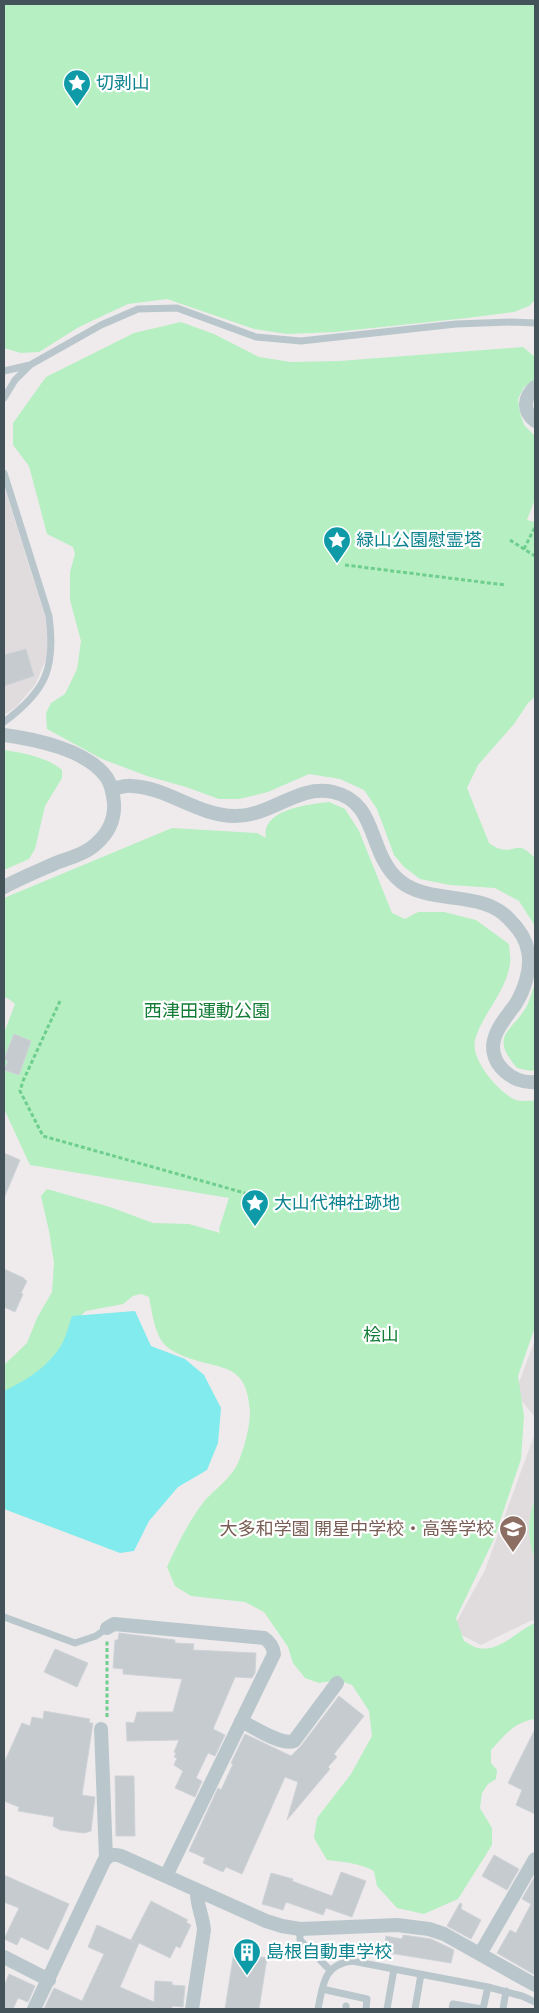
<svg xmlns="http://www.w3.org/2000/svg" width="539" height="2013" font-family="Lato,'Noto Sans JP',sans-serif">
<style>
.education{fill:#e0dcde}
.green{fill:#b6efc2}
.water{fill:#82ebee}
.building{fill:#c5cbcf;stroke:#cfd3d8}
.lines{fill:none;stroke-linecap:round;stroke-linejoin:round}
.path{stroke:#6ece8e;stroke-width:3;stroke-dasharray:4 2.5;stroke-linecap:butt}
.service{stroke:#b9c7cc;stroke-width:7}
.minor{stroke:#b9c7cc;stroke-width:14}
.labels{text-anchor:middle;stroke-width:4.5;stroke-linejoin:round;paint-order:stroke}
.culture-label{font-size:18px;fill:#0d838f;stroke:#fff;text-anchor:start}
.park-label{font-size:18px;fill:#137c35;stroke:#fff}
.education-label{font-size:18px;fill:#785e54;stroke:#fff;text-anchor:end}
</style>
<rect width="100%" height="100%" fill="#efebec"/>
<!-- education -->
<path class="education" d="M4 486 47 622 48 640 47 657 35 685 16 707 4 715Z
M535 1340V1417L515 1393Z
M535 1433V1622L532 1620 481 1645 452 1630 485 1570Z"/>
<!-- green -->
<path class="green" d="M4 4H535V300L529 306 514 312 467 318 335 332 287 334 254 329 167 299 128 304 79 327 39 352 21 353 4 348Z
M181 322 214 334 259 357 291 362 339 361 523 347 535 357V381L524 387 518 399 520 413 524 425 535 436V499L527 520 535 522V697L528 703 514 724 478 765 467 788 489 843C492 845 497 848 500 849 518 853 516 839 535 858V926L519 901 495 888 450 885 420 879 404 867 394 855 377 809 364 790 340 779 309 774 268 792 239 799H219L186 787 147 776 102 759 47 729 46 713 51 703 65 694 77 669 81 641 70 600V572L75 554 73 547 47 534 29 466 13 445V423L46 377 134 333Z
M4 750C23 753 47 757 62 770V778L45 806 35 849 29 859 4 870Z
M329 802 345 809 359 831 392 913 405 919 418 912H444L476 920 509 944C509 950 511 957 510 963 507 991 482 1014 475 1040 470 1059 499 1093 516 1100 522 1102 529 1100 535 1101V1327L518 1376 524 1416 521 1459 494 1539 456 1618 464 1641C468 1643 473 1647 478 1648 499 1653 518 1630 535 1623V1719C514 1722 505 1735 491 1750V1763L497 1770 496 1779 488 1784 482 1793 480 1808 492 1828V1845L458 1899 424 1914 397 1908 377 1886 374 1871C359 1863 344 1862 327 1860L314 1838 317 1818 351 1774 372 1736 369 1711 352 1685 338 1680 319 1683 305 1678 293 1663 288 1647 264 1612 245 1602 191 1596 175 1586 167 1567C177 1545 188 1523 202 1504 212 1491 228 1481 236 1467 243 1454 250 1427 250 1412 247 1360 220 1371 183 1356 177 1353 168 1349 164 1344 154 1332 152 1312 149 1297L141 1294 133 1296 123 1304 86 1311 76 1320 58 1357 4 1395V1365L27 1343 37 1318 52 1292 54 1263 49 1231 41 1196 47 1189 110 1207 153 1223 189 1224 220 1233 219 1229 229 1198 30 1165 4 1109V1033L15 1004 9 999 4 997V898L172 828 257 833 266 838C260 809 311 804 329 802Z
M535 984V1070L531 1071 517 1068C489 1035 511 1033 527 1006 530 999 532 991 535 984Z
M535 1499V1559C527 1539 527 1519 535 1499Z"/>
<!-- water -->
<path class="water" d="M135 1311 151 1346 185 1359 204 1375 221 1408 218 1443 207 1470 178 1487 149 1521 134 1551 120 1553 4 1509V1391C27 1380 51 1365 63 1342 67 1334 69 1324 72 1316Z"/>
<!-- building -->
<path class="building" d="M26 649 34 676 4 686V655Z
M14 1034 31 1041 19 1075 4 1070 8 1061 4 1059Z
M4 1153 20 1160 4 1198Z
M4 1269 24 1278V1279L27 1281 21 1293 23 1294 15 1312 4 1307Z
M119 1633 175 1640V1643L194 1644 193 1650 256 1653 255 1673 252 1678 235 1677 213 1729 225 1735 215 1756 208 1753 196 1778 202 1781 195 1797 175 1788 183 1771 174 1765 177 1758 174 1757 176 1753 174 1752 179 1740 127 1741 126 1722 134 1723 137 1712H173L182 1679 123 1674V1669L113 1668 115 1640H118Z
M55 1649 88 1663 77 1687 44 1672Z
M339 1696 364 1716 334 1754 337 1757 328 1767 330 1769 287 1820 298 1782 285 1777 242 1874 226 1867 223 1872 203 1863 205 1858 189 1851 218 1788 221 1790 233 1764 231 1763 245 1734 291 1756 301 1746Z
M44 1711 90 1719 89 1723H93L82 1795 95 1797 91 1831 84 1833 60 1830 53 1826 54 1817 18 1811 19 1807 4 1801V1763L22 1723 30 1726 32 1717 43 1719Z
M535 1729V1814L516 1805 522 1790 508 1783Z
M115 1776H134L135 1836H116Z
M494 1855 519 1869 507 1890 482 1876Z
M341 1872 366 1881 352 1917 326 1908 323 1915 286 1902 283 1910 262 1904 271 1873 293 1879 292 1881 332 1896Z
M4 1875 69 1904 48 1950 21 1937 17 1945 4 1939 19 1908 4 1902Z
M534 1878H535V1975L497 1953 510 1930 516 1933 531 1904 522 1899Z
M151 1901 188 1920 186 1922 191 1925 180 1948 176 1946 170 1958 139 1943 120 1987 154 2002 155 1981 172 1982V1985L185 1986 183 2007 172 2006V2009H44L54 1988 82 2001 104 1954 88 1947 97 1925 135 1942 131 1940Z
M460 1903 462 1904 461 1909 481 1920 471 1939 447 1926Z
M403 1935 431 1939 454 1950 451 1963 383 1952 386 1936 402 1939Z
M234 1952 267 1958 259 2009H225Z
M9 1974 35 1986 28 2002 18 1998 13 2009H4V1986Z"/>
<g class="lines">
<!-- path -->
<path class="path" d="M510 540 535 556
M524 549 535 527
M345 565 505 585
M60 1001 23 1081 20 1091 43 1136 259 1197 257 1220
M107 1717V1641"/>
<!-- service -->
<path class="service" d="M30 365 101 325 138 309 177 308 256 337 301 341 456 324 512 322 535 323
M4 371 30 365 15 380 4 398
M4 473 49 616C56 668 46 691 4 722
M4 1617 75 1643 96 1636 107 1628
M300 1929V1940L330 1970
M322 1989 367 1999 366 2009
M318 2009C323 1985 323 1965 352 1961L488 1987 522 1996 535 2002
M346 2009V2006
M387 2009 394 1969
M415 2009 421 1974
M452 2009 453 2004 482 2009
M483 2009 488 1987
M503 2009 506 1991"/>
<!-- minor -->
<path class="minor" d="M535 387C524 397 522 411 535 421
M4 735C35 739 88 750 107 778 112 786 113 794 114 803 115 819 108 833 97 843 86 854 69 858 56 863 38 871 21 878 4 887
M112 789C118 788 125 785 131 786 167 787 198 816 235 816 272 816 298 784 333 792 379 802 367 854 400 881 431 906 481 889 509 919 517 927 526 939 528 951 532 968 524 991 515 1005 507 1016 497 1027 494 1040 488 1064 513 1084 535 1082
M107 1628 114 1624 264 1638C270 1642 273 1646 274 1654L166 1876
M241 1721C254 1727 281 1746 294 1741L337 1683
M101 1729 106 1858
M480 1954 535 1859
M4 1957 49 1980
M34 2009 104 1861C109 1854 114 1854 121 1856L266 1921 282 1926 300 1929 397 1925 429 1929 444 1934 535 1985
M192 2009 204 1930C203 1916 196 1904 197 1890"/>
</g>
<!-- icons -->
<defs>
<g id="sight-pin" transform="scale(1.4375)"><path d="M0 17L-7.5 6A9.5 9.5 0 1 1 7.5 6Z" fill="#0f9aa8" stroke="#fff"/><path d="M0-6L1.8-2.2L6-1.7L2.9 1.2L3.7 5.4L0 3.3L-3.7 5.4L-2.9 1.2L-6-1.7L-1.8-2.2Z" fill="#fff"/></g>
<g id="school-pin" transform="scale(1.4375)"><path d="M0 17L-7.5 6A9.5 9.5 0 1 1 7.5 6Z" fill="#8d6e63" stroke="#fff"/><path d="M0-5L7-2L0 1L-7-2ZM-4 1L0 2.5L4 1V4Q0 6-4 4Z" fill="#fff"/></g>
<g id="building-pin" transform="scale(1.4375)"><path d="M0 17L-7.5 6A9.5 9.5 0 1 1 7.5 6Z" fill="#0f9aa8" stroke="#fff"/><path d="M-4-6H4V6H1V3H-1V6H-4ZM-2.5-4.3h1.7v1.8h-1.7ZM.8-4.3h1.7v1.8H.8ZM-2.5-1h1.7V.8h-1.7ZM.8-1h1.7V.8H.8Z" fill="#fff"/></g>
</defs>
<g fill-rule="evenodd">
<use href="#sight-pin" x="77" y="83"/>
<use href="#sight-pin" x="337" y="540"/>
<use href="#sight-pin" x="255" y="1203"/>
<use href="#school-pin" x="513" y="1529"/>
<use href="#building-pin" x="247" y="1952"/>
</g>
<g class="labels">
<!-- culture labels -->
<g class="culture-label">
<text x="96" y="89">切剥山</text>
<text x="356" y="546">緑山公園慰霊塔</text>
<text x="274" y="1209">大山代神社跡地</text>
<text x="266" y="1958">島根自動車学校</text>
</g>
<!-- park labels -->
<g class="park-label">
<text x="207" y="1017">西津田運動公園</text>
<text x="381" y="1341">桧山</text>
</g>
<!-- education labels -->
<g class="education-label">
<text x="494" y="1535">大多和学園 開星中学校・高等学校</text>
</g>
</g>
<!-- border -->
<rect width="539" height="2013" fill="none" stroke="#435359" stroke-width="10"/>
</svg>
